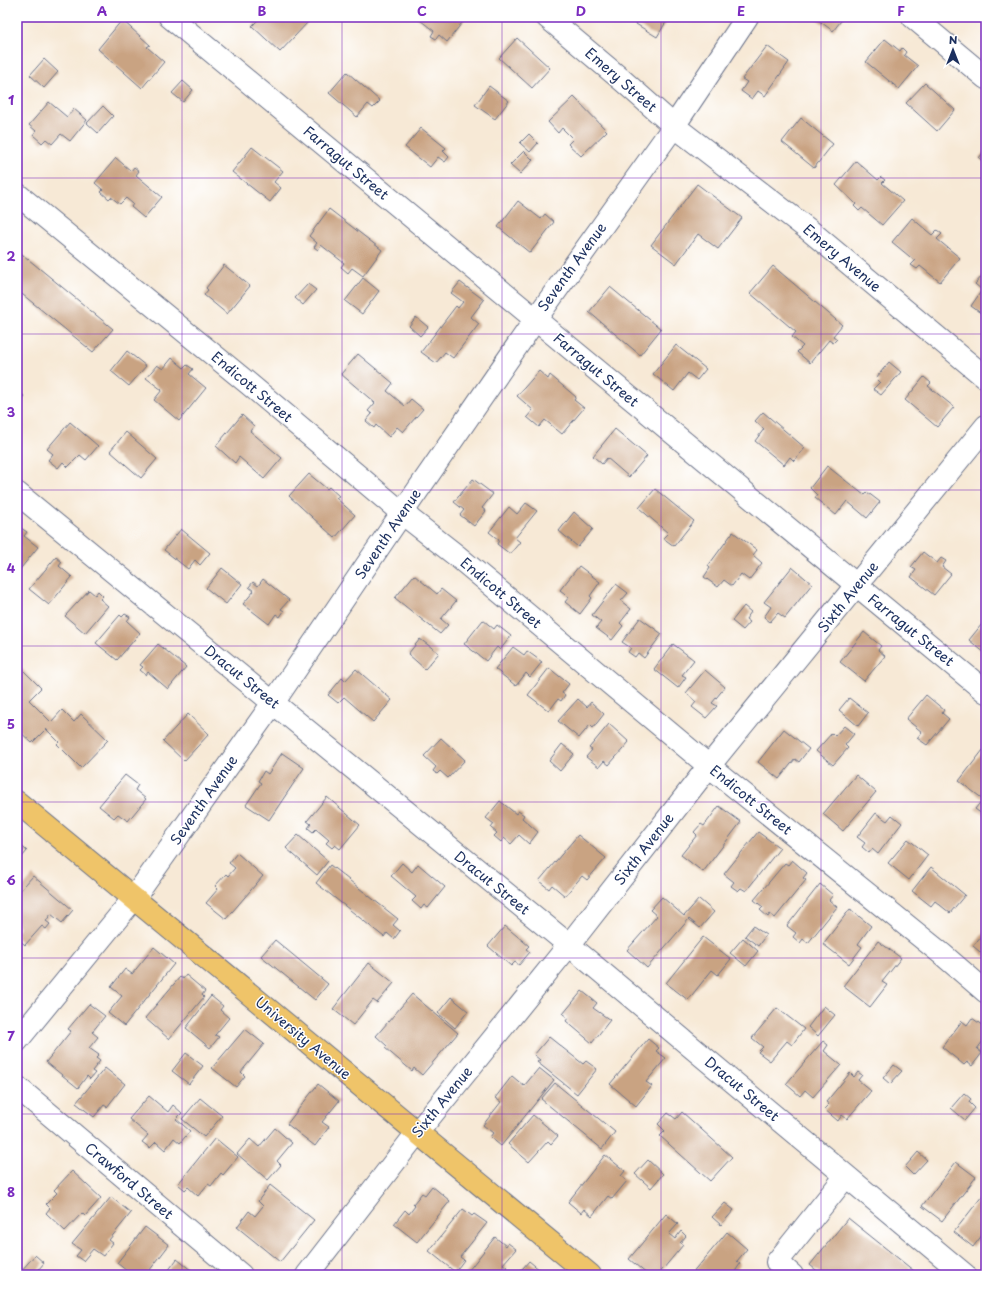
<svg xmlns="http://www.w3.org/2000/svg" width="1003" height="1292" font-family="'Playpen Sans',sans-serif">
<style>
.building{fill:#c9a382}
.lines{fill:none;stroke-linecap:round;stroke-linejoin:round}
.minor-casing{stroke:#687088;stroke-width:24}
.major-casing{stroke:#687088;stroke-width:24}
.minor{stroke:#fff;stroke-width:22}
.major{stroke:#efc469;stroke-width:22}
.grid{fill:none;stroke:#7b2cbf;stroke-width:1;stroke-opacity:0.55}
.labels{text-anchor:middle;stroke-width:3;stroke-linejoin:round;paint-order:stroke}
.street-label{font-size:14px;fill:#1b2f5e;stroke:#fff}
.neatline{fill:none;stroke:#7b2cbf;stroke-width:1.5}
.grid-label{font-size:13px;text-anchor:middle;font-weight:bold;fill:#7b2cbf}
</style>
<rect width="100%" height="100%" fill="#fff"/>
<filter id="ink" filterUnits="userSpaceOnUse"><feTurbulence type="fractalNoise" baseFrequency=".025" numOctaves="2"/><feDisplacementMap in="SourceGraphic" scale="8" xChannelSelector="R" yChannelSelector="G"/><feConvolveMatrix kernelMatrix="1 2 1 2 8 2 1 2 1" color-interpolation-filters="sRGB"/></filter>
<filter id="wash" filterUnits="userSpaceOnUse"><feTurbulence type="fractalNoise" baseFrequency=".012" numOctaves="4" result="noise"/><feDisplacementMap in="SourceGraphic" scale="16" xChannelSelector="R" yChannelSelector="G"/><feGaussianBlur stdDeviation="0.9" result="paint"/><feColorMatrix in="noise" values="0 0 0 0 0 0 0 0 0 0 0 0 0 0 0 0 0 1.4 0 .05"/><feComposite in="paint" operator="in"/></filter>
<g filter="url(#wash)">
<rect width="100%" height="100%" fill="#f7e9d6"/>
<g id="blocks">
<!-- building -->
<path class="building" d="M261 17H302L308 22 280 52 252 26Z
M416 17H462L465 19 447 42 439 35 436 39 431 36 434 31Z
M640 17H669L657 37 636 24Z
M814 17H844L833 31Z
M122 20 150 45 147 47 164 62 142 88 98 49Z
M517 38 550 68 532 88 499 58Z
M885 39 900 51 902 48 906 52 904 55 918 66 899 89 866 62Z
M767 46 789 62 765 96 758 91 752 99 741 91 747 82 742 79Z
M44 59 58 72 44 88 30 75Z
M347 72 380 101 373 108 368 104 357 117 329 93Z
M183 81 193 90 183 102 172 93Z
M925 83 955 110 937 131 906 103Z
M489 86 509 101 495 119 475 105Z
M574 97 607 131 581 156 568 144 573 139 562 128 558 133 548 122Z
M49 102 67 117 74 109 87 120 70 141 61 134 52 144 46 139 42 143 33 135 36 131 29 125Z
M103 106 113 116 98 133 87 123Z
M801 118 833 144 814 168 782 142Z
M421 128 446 148 443 151 449 157 445 162 438 157 430 167 405 147Z
M529 134 538 143 530 152 520 143Z
M252 147 283 171 274 182 281 188 270 202 232 172Z
M986 149V164L979 158Z
M524 151 533 160 520 174 510 165Z
M116 158 131 171 134 167 139 171 136 175 162 197 144 218 131 207 133 204 126 198 120 204 111 197 109 199 101 192 103 190 95 183Z
M856 161 878 180 881 177 885 180 882 183 903 201 882 225 862 208 859 211 854 206 856 204 836 185Z
M697 184 742 218 718 249 698 234 676 264 651 245Z
M518 201 541 219 545 214 554 222 530 253 498 227Z
M329 209 382 250 363 276 352 268 348 273 341 267 344 263 321 245 318 250 314 247 317 243 309 236Z
M912 218 932 235 937 230 942 234 937 239 960 258 940 282 920 266 917 269 911 265 915 261 892 242Z
M17 250 113 329 93 352 17 290Z
M224 265 250 286 227 314 204 295 208 290 206 288Z
M773 266 842 325 833 336 837 339 833 343 829 340 810 363 797 352 803 346 792 337 796 332 750 293Z
M983 275 986 277V317L971 306 982 290 975 284Z
M363 278 379 291 362 314 345 301Z
M460 282 484 300 471 317 479 324 453 358 445 352 436 363 421 352 456 306 458 308 463 302 451 293Z
M308 284 316 290 303 305 295 298Z
M610 287 661 329 640 355 589 312Z
M416 317 428 327 420 336 409 326Z
M676 345 706 369 697 380 688 373 674 391 653 374Z
M127 351 146 366 129 386 111 371Z
M358 354 393 383 387 391 405 406 411 399 423 409 403 432 397 427 389 437 376 425 374 428 366 421 372 414 368 411 375 403 341 374Z
M172 358 184 368 187 365 193 369 189 374 206 388 179 421 154 400 162 390 146 378 157 365 163 369Z
M889 362 901 372 881 395 873 389 880 382 876 378Z
M539 371 548 379 550 375 576 397 574 400 584 408 562 434 545 420 539 427 527 417 533 410 517 396Z
M924 377 931 383 928 386 954 407 937 427 905 400Z
M17 390 24 396 17 404Z
M763 412 805 448 794 461 790 457 784 465 755 441 764 429 755 421Z
M242 415 254 426 250 431 282 458 264 479 239 457 235 463 216 446Z
M70 422 98 446 86 460 80 455 68 467 63 462 58 468 48 460 53 454 47 449Z
M615 429 647 456 629 477 607 458 602 464 593 456Z
M126 432 157 459 141 478 110 451Z
M827 466 864 495 867 492 880 502 867 518 847 501 836 515 815 498 817 495 810 488Z
M309 474 327 489 329 487 339 496 336 498 355 515 335 538 289 496Z
M473 479 493 494 482 508 486 511 474 526 460 515 464 510 454 502Z
M655 489 694 521 674 546 663 538 668 533 639 508Z
M526 503 537 511 515 538 520 542 510 554 497 544 499 540 489 532 509 507 517 514Z
M574 512 593 529 578 547 559 531Z
M21 528 27 532 24 536 38 547 17 573V533Z
M181 529 210 553 200 565 195 560 188 569 164 550Z
M733 532 757 550 753 555 762 563 749 580 741 574 732 586 724 580 718 587 704 577 710 568 708 566Z
M923 552 937 563 941 558 946 561 942 567 951 574 934 595 911 577 916 570 911 567Z
M56 557 62 562 59 566 72 577 49 605 29 589Z
M579 566 600 582 590 596 592 598 580 614 565 602 569 597 560 590Z
M792 567 812 584 785 618 778 613 770 622 764 617 771 607 764 602Z
M222 568 242 584 226 604 206 588Z
M414 575 437 594 441 589 456 601 441 619 448 625 440 634 395 598Z
M263 579 289 600 281 609 284 611 280 617 276 614 269 624 243 604 254 591 249 587 253 582 258 586Z
M616 584 628 593 621 601 631 609 620 623 623 626 612 640 596 628 601 622 592 615Z
M89 590 95 595 98 591 103 596 100 599 108 606 85 633 65 616Z
M744 606 751 612 746 619 750 622 743 630 732 621Z
M125 614 130 617 127 621 140 633 117 660 96 643 120 615 122 617Z
M640 618 662 634 644 658 638 653 635 657 628 652 631 648 622 642Z
M986 619V654L969 640Z
M483 620 494 629 497 625 511 636 500 650 497 647 486 661 464 644Z
M864 632 881 646 878 650 885 656 864 681 840 662Z
M420 639 439 653 425 669 408 654Z
M158 644 186 667 168 689 148 672 146 675 140 670 143 667 140 665Z
M673 644 694 660 682 675 686 677 678 688 654 669Z
M513 647 524 655 527 651 542 662 530 677 526 673 516 686 495 669Z
M17 664 41 688 29 700 51 722 62 710 74 722 81 714 108 740 81 768 57 744 59 742 46 729 32 743 17 729Z
M549 668 569 684 562 693 565 695 561 701 558 699 549 711 528 695Z
M356 669 392 700 373 722 344 697 338 703 328 695 342 678 345 681Z
M705 670 725 687 712 703 717 706 706 718 692 707 696 702 686 693Z
M926 695 944 710 942 713 949 719 927 745 917 738 922 732 906 719Z
M849 698 868 713 858 726 839 710Z
M578 699 587 707 591 702 604 714 593 728 590 725 579 738 558 721Z
M188 714 209 734 184 761 163 741Z
M609 724 629 742 609 765 604 761 599 767 586 757 592 750 589 748Z
M844 726 854 734 845 745 848 748 833 765 816 751 832 733 835 736Z
M784 729 809 749 799 762 795 759 779 779 758 762Z
M441 738 465 760 448 778 440 771 437 774 433 771 436 767 424 756Z
M562 744 574 754 560 771 549 761Z
M983 750 986 752V817L975 809 983 799 959 781Z
M282 753 304 768 269 820 246 805 261 783 258 781 264 771 268 774Z
M125 775 138 785 135 790 146 799 128 821 118 814 114 818 99 806Z
M856 775 876 792 843 831 823 814Z
M327 797 360 825 340 849 335 845 332 848 326 843 329 840 316 829 313 832 308 828 311 824 307 821Z
M500 801 516 814 518 811 524 815 522 818 538 832 529 844 519 835 511 844 504 838 501 842 494 836 497 833 491 828 494 824 486 818Z
M719 806 741 822 703 872 681 855 697 835 694 832 701 824 704 826Z
M876 813 887 821 892 815 902 823 878 854 872 849 869 853 862 847 865 843 857 837Z
M758 832 780 848 746 891 741 888 738 891 731 886 734 882 724 874Z
M298 835 328 861 317 875 286 848Z
M578 835 606 858 587 880 582 876 565 896 552 885 549 889 539 881Z
M908 839 928 855 909 880 888 863Z
M17 842 27 851 17 863Z
M237 853 263 876 226 919 206 903 218 889 215 886 226 874 228 876 235 868 229 863Z
M792 860 807 873 803 878 806 880 775 918 770 914 768 917 760 910 763 907 754 900 785 863 788 865Z
M402 863 412 872 418 864 445 887 428 908 424 905 421 909 412 901 416 897 391 876Z
M330 865 398 919 393 925 400 931 394 939 387 933 384 937 316 883Z
M931 867 965 895 950 913 935 901 931 906 912 891Z
M33 876 73 910 62 923 51 914 46 921 50 924 46 929 42 926 25 945 17 938V931L20 927 17 924V894Z
M820 884 833 895 829 900 837 907 808 943 803 939 800 943 793 937 796 933 787 926Z
M662 897 684 916 699 899 714 912 700 928 689 919 647 968 627 950 657 916 650 910Z
M850 909 871 926 858 944 862 947 849 964 823 944Z
M505 926 529 946 526 949 530 952 519 965 515 962 511 966 488 946Z
M753 926 766 935 758 946 745 936Z
M986 930V957L973 946Z
M703 937 731 959 718 975 712 970 688 1000 666 983Z
M743 938 758 951 746 966 730 953Z
M275 940 328 984 315 1000 261 956Z
M878 941 901 958 882 982 887 985 870 1007 843 986Z
M154 947 174 964 124 1026 108 1013 122 996 111 987 125 969 132 974Z
M369 963 394 983 377 1003 373 1000 353 1025 333 1009Z
M186 975 205 991 202 995 204 997 169 1039 145 1018 180 977 183 979Z
M582 991 597 1003 593 1008 610 1020 592 1043 566 1021 568 1018 563 1014Z
M412 994 458 1033 422 1075 414 1068 412 1071 385 1048 387 1046 376 1036Z
M211 996 223 1006 220 1010 229 1018 215 1035 219 1037 210 1048 186 1028Z
M451 997 468 1011 455 1028 438 1013Z
M89 1004 105 1016 92 1032 98 1037 89 1048 99 1055 96 1058 100 1061 92 1071 95 1073 90 1079 87 1076 78 1088 46 1062 71 1031 68 1029Z
M824 1006 835 1015 818 1036 808 1027Z
M777 1008 804 1029 792 1045 787 1041 770 1061 758 1052 763 1047 752 1038Z
M972 1018 986 1028V1037L977 1049 982 1053 972 1066 967 1062 964 1065 942 1047 962 1021 967 1025Z
M245 1029 264 1044 241 1072 245 1076 236 1087 212 1068Z
M549 1037 583 1064 586 1061 597 1069 577 1094 537 1062 540 1060 534 1055Z
M648 1039 659 1048 656 1051 666 1058 646 1082 652 1086 636 1106 610 1084Z
M823 1041 828 1045 824 1051 841 1065 813 1097 805 1090 800 1096 786 1084Z
M186 1053 203 1066 189 1084 172 1071Z
M894 1065 902 1071 890 1084 883 1078Z
M105 1068 125 1084 107 1107 104 1105 94 1117 76 1103Z
M539 1068 554 1080 501 1146 490 1137 493 1133 483 1125 501 1102 495 1098 512 1076 524 1086Z
M858 1072 862 1075 858 1080 871 1091 847 1119 842 1115 838 1121 824 1109 829 1104 826 1102 850 1073 854 1077Z
M555 1083 615 1132 602 1149 541 1099Z
M318 1084 339 1101 322 1122 329 1127 315 1146 287 1124Z
M964 1093 971 1099 969 1102 975 1108 965 1120 951 1108Z
M149 1096 168 1112 173 1105 182 1113 176 1119 190 1131 180 1143 174 1138 165 1150 156 1142 150 1148 142 1142 148 1135 129 1119Z
M200 1098 222 1116 204 1137 182 1119Z
M682 1112 732 1157 710 1181 660 1136 665 1131 658 1124 668 1113 676 1119Z
M533 1115 558 1136 551 1144 548 1141 529 1162 508 1144Z
M275 1128 292 1143 277 1161 281 1165 268 1180 237 1154 250 1139 259 1147Z
M215 1138 238 1157 223 1175 221 1173 211 1186 208 1184 198 1196 188 1187 185 1190 178 1184Z
M918 1152 927 1160 913 1175 905 1167Z
M605 1155 625 1171 621 1176 627 1181 612 1199 608 1196 592 1216 584 1209 581 1213 568 1202Z
M648 1160 663 1174 651 1188 635 1174Z
M956 1162 976 1177 942 1221 922 1206Z
M72 1171 101 1198 85 1216 82 1213 65 1231 46 1213 50 1208 46 1204 57 1193 54 1190Z
M270 1185 314 1220 280 1262 237 1227 249 1211 255 1216 263 1206 258 1201Z
M432 1186 450 1201 417 1242 394 1224 405 1210 409 1214 415 1206 413 1204 422 1193 425 1195Z
M986 1191V1230L973 1247 954 1232Z
M111 1197 131 1213 109 1240 113 1243 103 1256 93 1249 83 1261 76 1256 81 1250 72 1244Z
M725 1203 734 1210 721 1225 712 1217Z
M463 1209 472 1216 474 1214 487 1223 460 1257 464 1260 455 1272 429 1251Z
M666 1214 678 1224 669 1234 675 1239 681 1231 686 1236 680 1243 683 1245 658 1275H648L629 1259Z
M848 1218 919 1275H822L810 1265Z
M145 1227 169 1245 146 1275H132L117 1263Z
M727 1232 747 1249 737 1261 740 1264 736 1270 742 1275H691Z
M495 1237 506 1246 508 1243 516 1249 503 1264 507 1267 500 1275H465Z
M35 1255 44 1263 34 1275H25L21 1271Z
M177 1259 197 1275H165Z
M529 1261 546 1275H517Z"/>
</g>
</g>
<g filter="url(#ink)">
<use href="#blocks" fill-opacity="0" stroke="#687088" stroke-width="1"/>
<g class="lines">
<!-- minor casing -->
<g class="minor-casing">
<path id="minor" d="M170 17 986 692
M547 17 622 80 674 126 809 230 986 378
M913 17 986 78
M17 194 249 384 402 513 457 556 709 766 942 954 986 992
M17 493 569 945 965 1275
M17 1041 134 898 273 703 402 513 535 320 674 126 747 17
M17 1087 241 1275
M307 1275 417 1133 569 945 709 766 986 426
M792 1275 777 1262 846 1176"/>
</g>
<!-- major casing -->
<g class="major-casing">
<path id="major" d="M17 802 590 1275"/>
</g>
<!-- minor -->
<use href="#minor" class="minor"/>
<!-- major -->
<use href="#major" class="major"/>
</g>
</g>
<!-- grid -->
<path class="grid" d="M182 17V1275M342 17V1275M502 17V1275M661 17V1275M821 17V1275M17 178H986M17 334H986M17 490H986M17 646H986M17 802H986M17 958H986M17 1114H986"/>
<g class="labels">
<!-- street labels -->
<g class="street-label">
<text transform="translate(621 80) rotate(41)" y="5">Emery Street</text>
<text transform="translate(346 163) rotate(40)" y="5">Farragut Street</text>
<text transform="translate(842 258) rotate(40)" y="5">Emery Avenue</text>
<text transform="translate(572 267) rotate(-54)" y="5">Seventh Avenue</text>
<text transform="translate(596 370) rotate(40)" y="5">Farragut Street</text>
<text transform="translate(252 387) rotate(40)" y="5">Endicott Street</text>
<text transform="translate(388 534) rotate(-56)" y="5">Seventh Avenue</text>
<text transform="translate(501 593) rotate(40)" y="5">Endicott Street</text>
<text transform="translate(848 597) rotate(-51)" y="5">Sixth Avenue</text>
<text transform="translate(911 630) rotate(39)" y="5">Farragut Street</text>
<text transform="translate(242 677) rotate(39)" y="5">Dracut Street</text>
<text transform="translate(204 800) rotate(-55)" y="5">Seventh Avenue</text>
<text transform="translate(751 800) rotate(39)" y="5">Endicott Street</text>
<text transform="translate(644 849) rotate(-52)" y="5">Sixth Avenue</text>
<text transform="translate(492 883) rotate(39)" y="5">Dracut Street</text>
<text transform="translate(303 1038) rotate(40)" y="5">University Avenue</text>
<text transform="translate(742 1089) rotate(40)" y="5">Dracut Street</text>
<text transform="translate(442 1102) rotate(-51)" y="5">Sixth Avenue</text>
<text transform="translate(129 1181) rotate(40)" y="5">Crawford Street</text>
</g>
</g>
<!-- margin -->
<rect width="1003" height="1292" fill="none" stroke="#fff" stroke-width="44"/>
<!-- north arrow -->
<g transform="translate(953 50)" stroke="#ffffff" stroke-width="3" paint-order="stroke">
<path d="M0-3L7 15L0 10L-7 15Z" fill="#1b2f5e"/>
<text y="-6" font-size="11" font-weight="bold" text-anchor="middle" fill="#1b2f5e">N</text>
</g>
<rect x="22" y="22" width="959" height="1248" class="neatline"/>
<g class="grid-label">
<text x="102" y="16">A</text>
<text x="262" y="16">B</text>
<text x="422" y="16">C</text>
<text x="581" y="16">D</text>
<text x="741" y="16">E</text>
<text x="901" y="16">F</text>
<text x="11" y="105">1</text>
<text x="11" y="261">2</text>
<text x="11" y="417">3</text>
<text x="11" y="573">4</text>
<text x="11" y="729">5</text>
<text x="11" y="885">6</text>
<text x="11" y="1041">7</text>
<text x="11" y="1197">8</text>
</g>
</svg>
